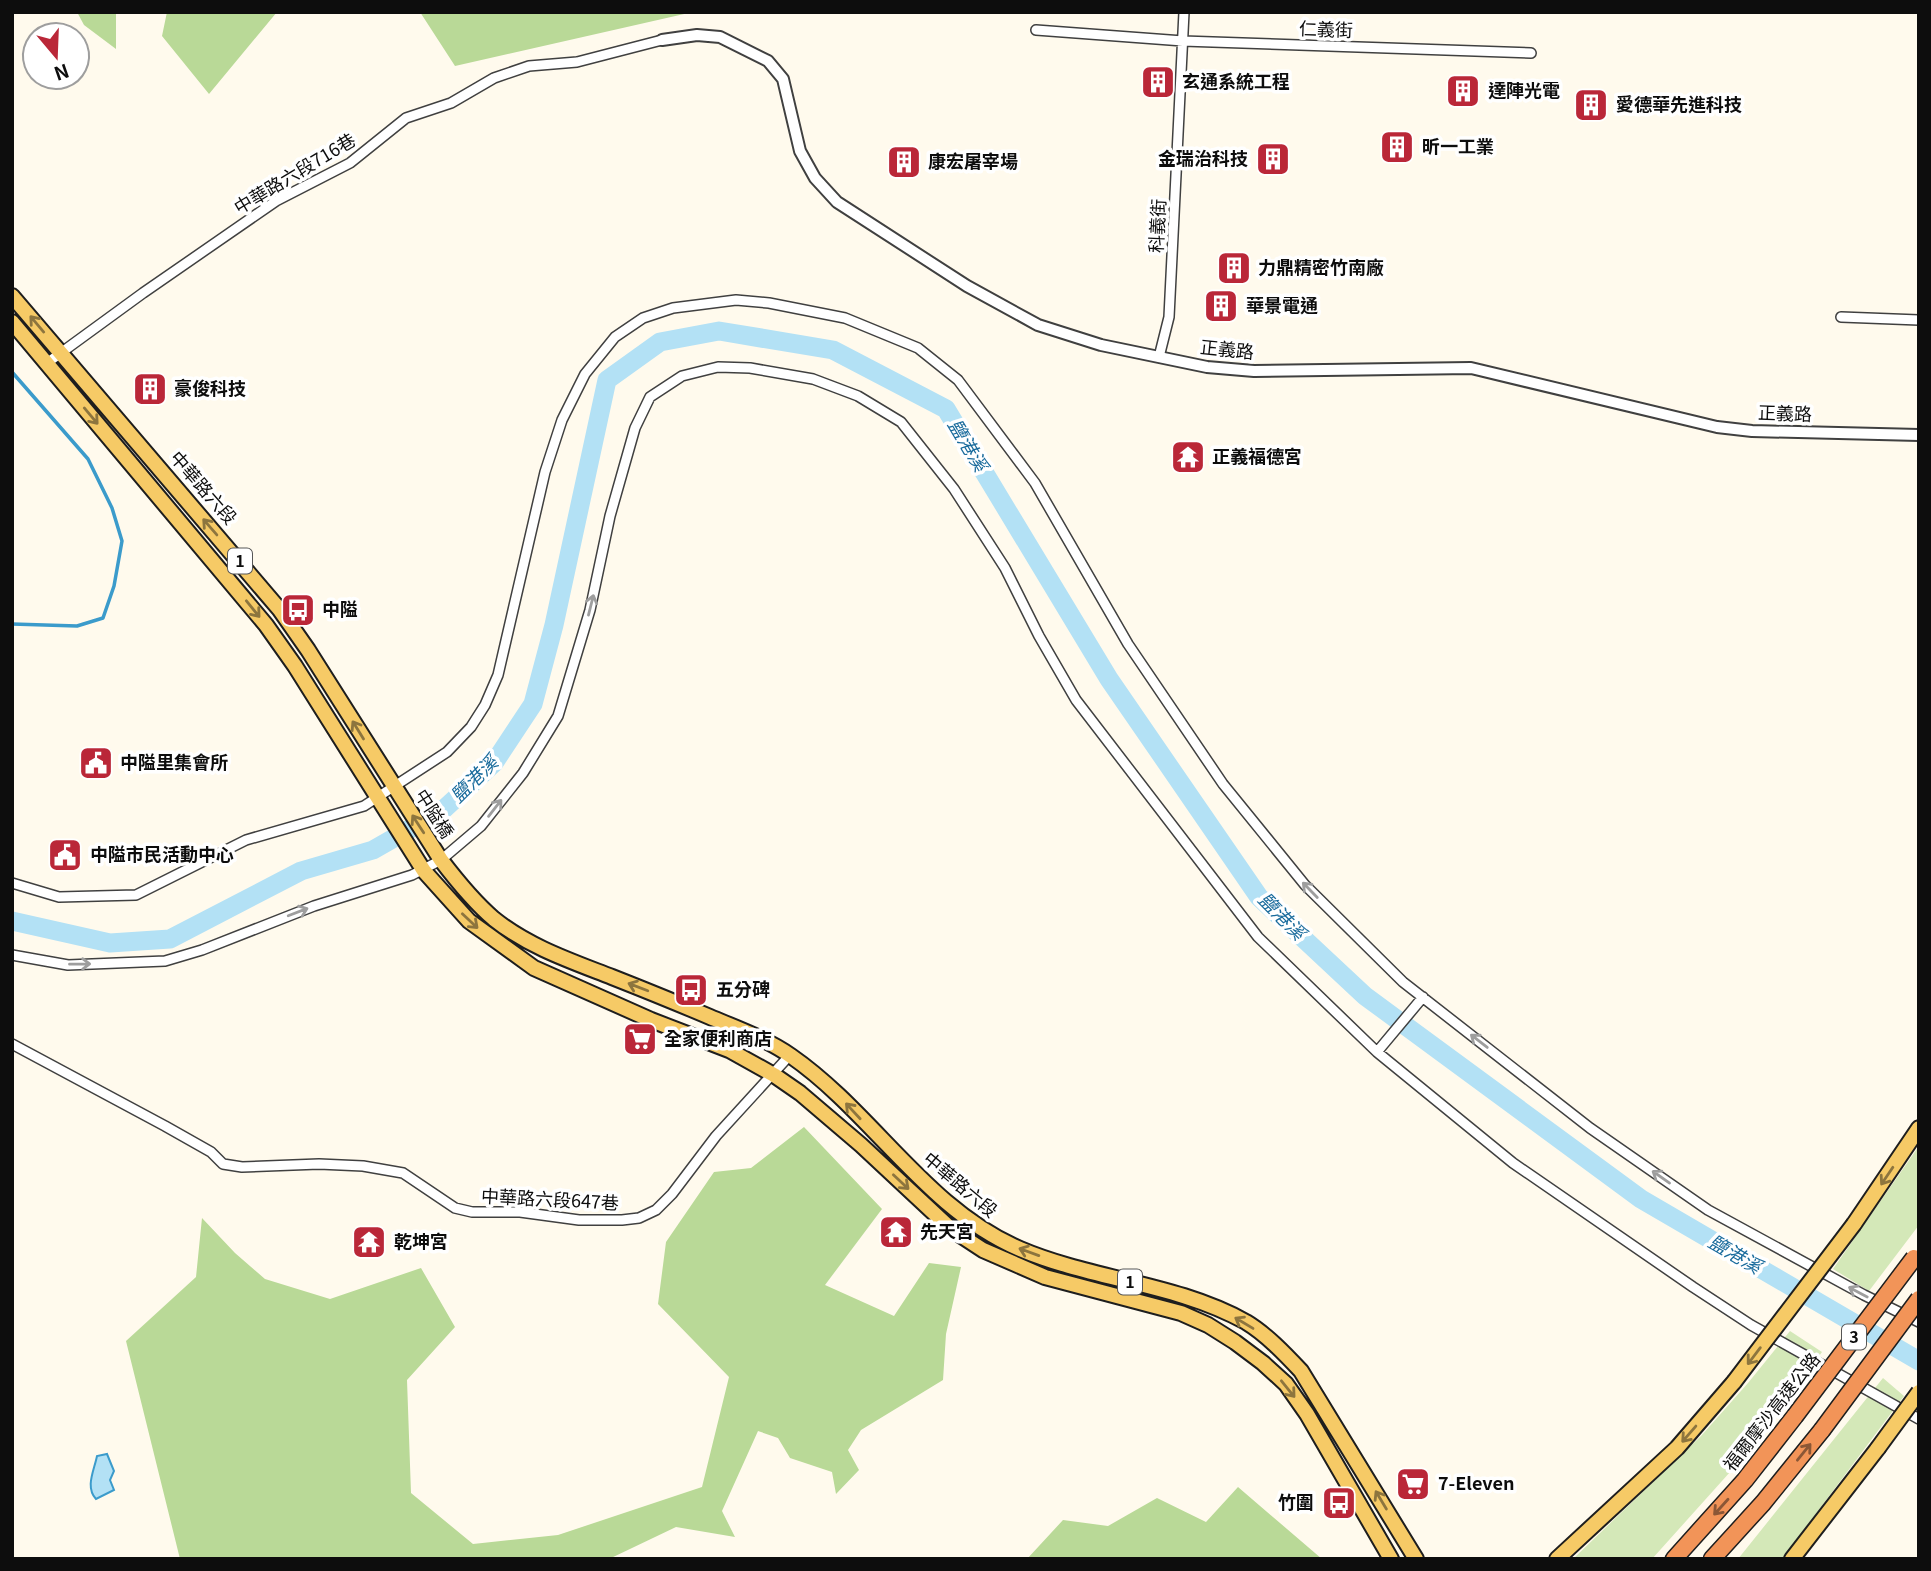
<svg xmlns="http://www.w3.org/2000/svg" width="1931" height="1571" font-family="Georgia,'Noto Sans TC',serif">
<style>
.green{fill:#d4e8b8}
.forest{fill:#b9d997}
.water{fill:#b3e1f5;stroke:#3b9bcb;stroke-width:2}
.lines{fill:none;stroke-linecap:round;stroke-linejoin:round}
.stream{stroke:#3b9bcb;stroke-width:3.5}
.river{stroke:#b3e1f5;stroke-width:19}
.minor-casing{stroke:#404040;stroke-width:12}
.tertiary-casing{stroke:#404040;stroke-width:14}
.primary-casing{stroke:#1e1e1e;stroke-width:18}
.motorway-casing{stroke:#1e1e1e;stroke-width:19}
.minor{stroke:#fff;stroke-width:9}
.tertiary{stroke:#fff;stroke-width:10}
.primary{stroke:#f6ca66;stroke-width:14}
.motorway{stroke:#f29458;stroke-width:16}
.primary-bridge-casing{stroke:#1e1e1e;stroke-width:18;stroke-linecap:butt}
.motorway-bridge-casing{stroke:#1e1e1e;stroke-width:19;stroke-linecap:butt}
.primary-bridge{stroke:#f6ca66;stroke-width:14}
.motorway-bridge{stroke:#f29458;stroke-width:16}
.oneway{stroke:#8d753e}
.oneway2{stroke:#9e9e9e}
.oneway3{stroke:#8b5736}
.labels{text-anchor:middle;stroke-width:7;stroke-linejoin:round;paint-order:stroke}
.shield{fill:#fff;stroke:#565656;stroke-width:2}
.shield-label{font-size:16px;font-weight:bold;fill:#0d0d0d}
.street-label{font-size:18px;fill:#0d0d0d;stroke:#fff}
.poi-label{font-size:18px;font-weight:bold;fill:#0d0d0d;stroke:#fff;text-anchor:start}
.water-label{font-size:19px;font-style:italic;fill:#196b9c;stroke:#fff}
</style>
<rect width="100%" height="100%" fill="#fffaed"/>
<!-- green -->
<path class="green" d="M1919 1146V1225L1869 1291 1833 1269Z
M1790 1331 1822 1352 1748 1452 1652 1559H1573L1701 1436 1748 1383Z
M1883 1378 1904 1396 1782 1559H1738Z"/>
<!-- forest -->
<path class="forest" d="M77 12H116V49L84 25Z
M167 12H277L209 94 162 36Z
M420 12H693L455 66Z
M804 1127 882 1209 825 1285 894 1316 929 1263 961 1267 946 1334 943 1380 861 1430 848 1450 859 1470 836 1494 832 1472 790 1458 778 1438 758 1431 722 1511 735 1537 676 1527 609 1559H180L126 1341 196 1277 202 1218 235 1253 265 1279 330 1299 421 1268 455 1327 407 1380 411 1493 473 1544 558 1535 702 1487 729 1377 658 1304 666 1242 714 1172 751 1168Z
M1238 1487 1322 1559H1027L1063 1520 1108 1526 1157 1498 1206 1522Z"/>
<!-- water -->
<path class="water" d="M107 1454 114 1471 110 1480 114 1490 96 1499C85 1487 94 1471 97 1456Z"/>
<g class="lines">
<!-- stream -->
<path class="stream" d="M12 372 88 459 112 508 122 541 114 586 103 618 77 626 12 624"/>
<!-- river -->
<path class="river" d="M12 921 110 943 170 939 301 871 373 850 443 810 494 763 533 704 554 625 607 380 660 342 719 331 833 350 946 409 1109 679 1259 897 1365 996 1641 1199 1919 1361"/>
<!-- minor casing -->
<g class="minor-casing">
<path id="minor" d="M1036 30 1183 41 1531 53
M1841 317 1919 320
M1159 357 1169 317 1184 12
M47 363 143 293 276 201 350 163 406 118 451 103 494 78 529 66 577 62 662 40
M12 883 59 897 136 895 246 840 364 806 447 752 471 727 485 705 498 675 545 472 562 420 585 374 615 337 643 318 673 308 736 300 769 303 845 318 918 348 958 380 1035 483 1128 644 1223 784 1305 885 1403 982 1590 1128 1708 1210 1864 1295 1919 1322
M12 955 68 965 165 961 202 950 314 906 412 875 441 860 481 826 523 773 558 716 590 610 610 516 635 428 650 397 682 376 718 367 750 368 813 379 858 396 901 422 954 489 1005 568 1039 636 1076 700 1258 937 1377 1052 1513 1163 1693 1287 1751 1325 1919 1419
M12 1044 165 1126 211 1152 223 1164 242 1167 319 1164 363 1166 403 1173 455 1208 472 1212H520L579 1220H622L639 1218 656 1210 672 1194 716 1136 790 1055
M1377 1052 1423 997"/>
</g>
<!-- tertiary casing -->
<g class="tertiary-casing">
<path id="tertiary" d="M662 40 697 35 720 37 768 61 783 79 800 151 815 178 837 202 967 286 1038 325 1101 345 1207 367 1254 371 1471 368 1717 427 1752 431 1919 435"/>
</g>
<!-- primary casing -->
<g class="primary-casing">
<path id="primary" d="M12 296 280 610 308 650 441 860C457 881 474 902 494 919 529 947 571 961 612 977 645 990 677 1003 710 1017 736 1028 767 1039 791 1056 873 1113 926 1209 1020 1249 1093 1280 1176 1283 1246 1322 1266 1334 1285 1354 1301 1371L1416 1559
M12 322 266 625 295 666 424 871 469 921 534 968 651 1020 729 1050 774 1075 800 1093 861 1145 951 1229 983 1250 1045 1277 1181 1313 1208 1325 1235 1342 1263 1363 1286 1384 1307 1414 1391 1559
M1854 1224 1919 1128
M1557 1559 1677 1448 1734 1382
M1792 1559 1878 1448"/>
</g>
<!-- motorway casing -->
<g class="motorway-casing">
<path id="motorway" d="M1674 1559 1745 1480 1795 1416
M1712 1559 1763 1503 1822 1430"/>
</g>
<!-- minor -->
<use href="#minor" class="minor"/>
<!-- tertiary -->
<use href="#tertiary" class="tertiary"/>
<!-- primary -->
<use href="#primary" class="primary"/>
<!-- motorway -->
<use href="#motorway" class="motorway"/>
<!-- primary-bridge casing -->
<g class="primary-bridge-casing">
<path id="primary-bridge" d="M1734 1382 1854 1224
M1878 1448 1919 1392"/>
</g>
<!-- motorway-bridge casing -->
<g class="motorway-bridge-casing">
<path id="motorway-bridge" d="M1795 1416 1914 1258
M1822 1430 1919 1299"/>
</g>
<!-- primary-bridge -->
<use href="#primary-bridge" class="primary-bridge"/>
<!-- motorway-bridge -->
<use href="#motorway-bridge" class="motorway-bridge"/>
</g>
<!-- one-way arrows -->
<defs><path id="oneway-shaft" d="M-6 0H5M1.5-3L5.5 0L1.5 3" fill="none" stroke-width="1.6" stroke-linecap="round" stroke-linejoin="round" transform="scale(1.75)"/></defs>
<g class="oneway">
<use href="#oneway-shaft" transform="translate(37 324) rotate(-130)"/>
<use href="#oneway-shaft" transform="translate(91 416) rotate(50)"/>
<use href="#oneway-shaft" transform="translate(210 527) rotate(-131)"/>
<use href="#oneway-shaft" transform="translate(253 609) rotate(51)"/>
<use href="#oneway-shaft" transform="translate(358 730) rotate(-122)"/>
<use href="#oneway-shaft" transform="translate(418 824) rotate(-123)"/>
<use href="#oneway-shaft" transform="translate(470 921) rotate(43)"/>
<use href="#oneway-shaft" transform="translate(638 987) rotate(-159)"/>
<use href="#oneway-shaft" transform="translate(853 1111) rotate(-133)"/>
<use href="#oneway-shaft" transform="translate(1887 1176) rotate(124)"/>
<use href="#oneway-shaft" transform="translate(901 1182) rotate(43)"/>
<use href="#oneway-shaft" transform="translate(1029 1252) rotate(-160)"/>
<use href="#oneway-shaft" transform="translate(1244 1323) rotate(-149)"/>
<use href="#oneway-shaft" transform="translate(1754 1356) rotate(127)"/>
<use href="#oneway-shaft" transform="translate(1288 1389) rotate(51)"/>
<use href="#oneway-shaft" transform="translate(1689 1434) rotate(131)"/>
<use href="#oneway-shaft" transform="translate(1381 1500) rotate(-121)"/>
</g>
<g class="oneway2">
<use href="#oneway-shaft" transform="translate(591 605) rotate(-76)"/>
<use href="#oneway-shaft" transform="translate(495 808) rotate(-52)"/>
<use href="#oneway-shaft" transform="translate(1310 890) rotate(-134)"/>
<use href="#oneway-shaft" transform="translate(298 912) rotate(-21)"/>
<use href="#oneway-shaft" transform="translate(80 964) rotate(-1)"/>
<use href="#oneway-shaft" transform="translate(1479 1041) rotate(-142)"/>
<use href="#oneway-shaft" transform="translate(1661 1177) rotate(-145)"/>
<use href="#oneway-shaft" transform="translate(1858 1292) rotate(-152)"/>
</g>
<g class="oneway3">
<use href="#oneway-shaft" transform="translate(1804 1452) rotate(-51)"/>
<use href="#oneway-shaft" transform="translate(1721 1507) rotate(132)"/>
</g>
<!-- icons -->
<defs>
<g id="building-square" transform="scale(1.75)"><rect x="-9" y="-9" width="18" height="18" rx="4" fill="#ba2738" stroke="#fff"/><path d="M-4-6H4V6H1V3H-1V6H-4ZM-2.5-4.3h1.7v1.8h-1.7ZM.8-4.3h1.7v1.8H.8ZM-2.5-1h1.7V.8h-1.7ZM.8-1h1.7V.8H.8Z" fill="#fff"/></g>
<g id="temple-square" transform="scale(1.75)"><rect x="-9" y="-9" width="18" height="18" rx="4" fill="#ba2738" stroke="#fff"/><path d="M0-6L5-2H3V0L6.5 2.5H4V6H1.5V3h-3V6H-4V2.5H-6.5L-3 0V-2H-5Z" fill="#fff"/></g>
<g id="bus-square" transform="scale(1.75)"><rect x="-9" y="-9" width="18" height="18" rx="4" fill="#ba2738" stroke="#fff"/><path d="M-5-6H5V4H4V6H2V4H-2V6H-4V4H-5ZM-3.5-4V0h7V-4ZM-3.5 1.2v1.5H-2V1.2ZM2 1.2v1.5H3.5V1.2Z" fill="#fff"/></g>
<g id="civic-square" transform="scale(1.75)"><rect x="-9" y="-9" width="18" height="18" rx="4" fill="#ba2738" stroke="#fff"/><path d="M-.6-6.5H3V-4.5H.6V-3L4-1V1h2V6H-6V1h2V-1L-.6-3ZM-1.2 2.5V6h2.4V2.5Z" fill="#fff"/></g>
<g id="supermarket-square" transform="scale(1.75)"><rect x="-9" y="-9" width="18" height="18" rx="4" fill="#ba2738" stroke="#fff"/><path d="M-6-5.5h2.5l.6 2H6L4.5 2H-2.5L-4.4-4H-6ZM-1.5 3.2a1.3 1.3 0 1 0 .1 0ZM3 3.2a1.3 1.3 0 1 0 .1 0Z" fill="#fff"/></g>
</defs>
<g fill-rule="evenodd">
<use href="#building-square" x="1158" y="82"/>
<use href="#building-square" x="1463" y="91"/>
<use href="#building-square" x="1591" y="105"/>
<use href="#building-square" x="1397" y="147"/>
<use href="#building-square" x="1273" y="159"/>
<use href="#building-square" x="904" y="162"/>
<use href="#building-square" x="1234" y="268"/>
<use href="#building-square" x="1221" y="306"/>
<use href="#building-square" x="150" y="389"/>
<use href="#temple-square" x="1188" y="457"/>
<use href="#bus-square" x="298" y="610"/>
<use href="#civic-square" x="96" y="763"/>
<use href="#civic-square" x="65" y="855"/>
<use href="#bus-square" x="691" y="990"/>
<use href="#supermarket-square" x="640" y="1039"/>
<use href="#temple-square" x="896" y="1232"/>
<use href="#temple-square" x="369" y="1242"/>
<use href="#supermarket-square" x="1413" y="1484"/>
<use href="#bus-square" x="1339" y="1503"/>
</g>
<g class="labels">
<!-- shield labels -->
<g class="shield">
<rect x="228" y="548.5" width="24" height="25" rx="5"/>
<rect x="1118" y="1269.5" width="24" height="25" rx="5"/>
<rect x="1842" y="1324.5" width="24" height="25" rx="5"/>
</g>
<g class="shield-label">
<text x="240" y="567">1</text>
<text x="1130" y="1288">1</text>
<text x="1854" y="1343">3</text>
</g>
<!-- street labels -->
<g class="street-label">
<text transform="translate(1326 30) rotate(2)" y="6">仁義街</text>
<text transform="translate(295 174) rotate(-31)" y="6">中華路六段716巷</text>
<text transform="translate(1158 226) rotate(-87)" y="6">科義街</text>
<text transform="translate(1227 350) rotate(6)" y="6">正義路</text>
<text transform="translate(1785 414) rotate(2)" y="6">正義路</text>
<text transform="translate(203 488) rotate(49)" y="6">中華路六段</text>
<text transform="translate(434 814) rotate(57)" y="6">中隘橋</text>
<text transform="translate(960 1185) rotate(40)" y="6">中華路六段</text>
<text transform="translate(550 1200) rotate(3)" y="6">中華路六段647巷</text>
<text transform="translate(1772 1412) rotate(-52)" y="6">福爾摩沙高速公路</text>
</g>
<!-- poi labels -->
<g class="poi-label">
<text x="1182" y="88">玄通系統工程</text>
<text x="1488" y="97">達陣光電</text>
<text x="1616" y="111">愛德華先進科技</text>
<text x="1422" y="153">昕一工業</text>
<text x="1248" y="165" text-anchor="end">金瑞治科技</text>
<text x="928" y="168">康宏屠宰場</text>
<text x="1258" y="274">力鼎精密竹南廠</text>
<text x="1246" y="312">華景電通</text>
<text x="174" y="395">豪俊科技</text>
<text x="1212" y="463">正義福德宮</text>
<text x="322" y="616">中隘</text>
<text x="120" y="769">中隘里集會所</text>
<text x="90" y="861">中隘市民活動中心</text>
<text x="716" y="996">五分碑</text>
<text x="664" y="1045">全家便利商店</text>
<text x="920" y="1238">先天宮</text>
<text x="394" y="1248">乾坤宮</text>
<text x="1438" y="1490">7-Eleven</text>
<text x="1314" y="1509" text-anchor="end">竹圍</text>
</g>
<!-- water labels -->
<g class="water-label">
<text transform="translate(968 445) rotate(59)" y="7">鹽港溪</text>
<text transform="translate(474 779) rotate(-45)" y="7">鹽港溪</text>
<text transform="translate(1282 916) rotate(45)" y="7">鹽港溪</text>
<text transform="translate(1735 1254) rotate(30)" y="7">鹽港溪</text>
</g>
</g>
<!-- border -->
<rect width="1931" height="1571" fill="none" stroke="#0d0d0d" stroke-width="28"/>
<!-- north arrow -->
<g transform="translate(56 56) rotate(161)"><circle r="33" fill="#ffffff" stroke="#9e9e9e" stroke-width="2"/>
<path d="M0-5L12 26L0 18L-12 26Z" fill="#ba2738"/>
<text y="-10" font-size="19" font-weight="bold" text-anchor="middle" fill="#0d0d0d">N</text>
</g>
</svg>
